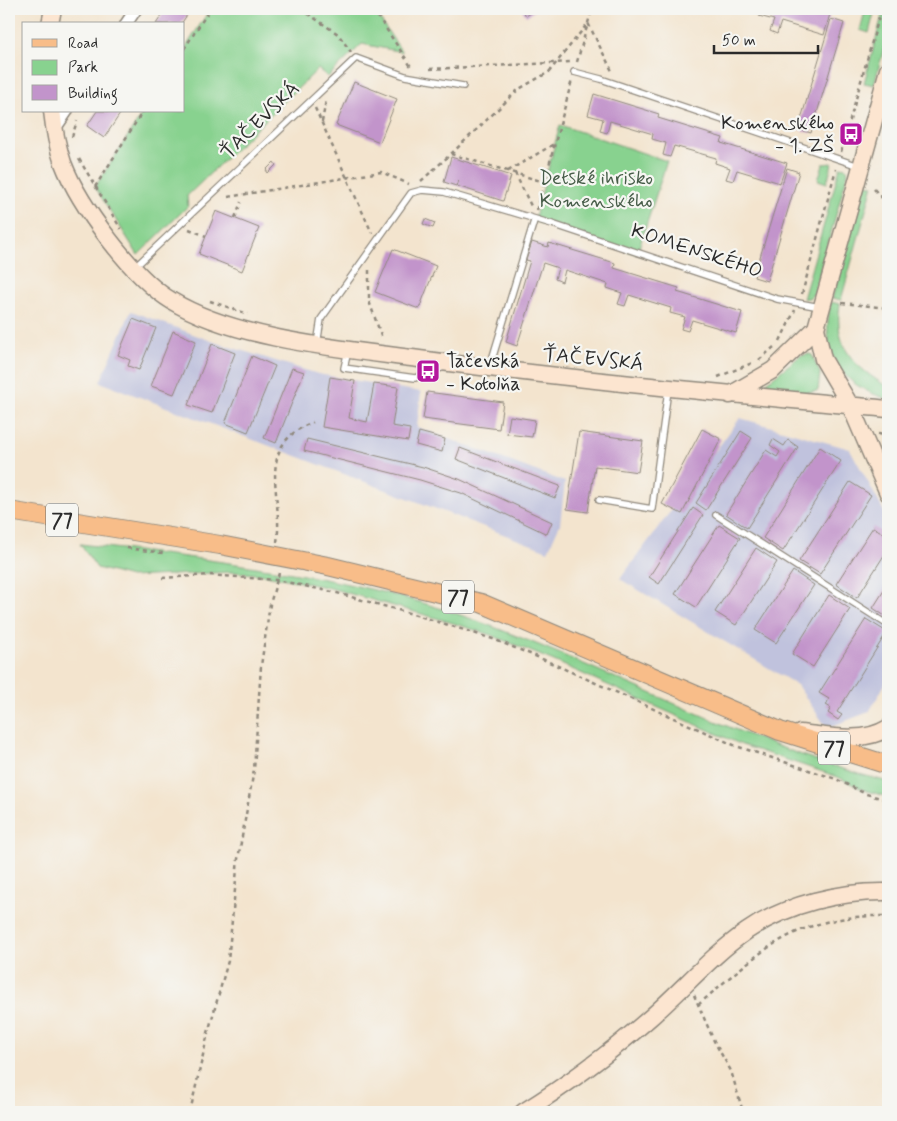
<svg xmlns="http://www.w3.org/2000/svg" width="897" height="1121" font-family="Mynerve,sans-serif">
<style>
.industrial{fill:#c0c2dd}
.green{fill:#88d28f;stroke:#5a7e5d}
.building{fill:#c294cb}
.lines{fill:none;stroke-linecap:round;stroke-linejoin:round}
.lane-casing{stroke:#8f887c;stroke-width:8}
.street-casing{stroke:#8f887c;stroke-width:14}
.secondary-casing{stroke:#8f887c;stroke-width:19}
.primary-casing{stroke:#8f887c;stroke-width:20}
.path{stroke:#8f887c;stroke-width:2.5;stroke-dasharray:4 4;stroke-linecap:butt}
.lane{stroke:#fff;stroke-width:5.5}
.street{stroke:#fff;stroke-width:11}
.secondary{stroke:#fce5d0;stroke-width:16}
.primary{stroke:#f8bd89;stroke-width:18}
.labels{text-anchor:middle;stroke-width:4.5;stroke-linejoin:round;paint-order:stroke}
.shield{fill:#f6f6f2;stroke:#686867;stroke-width:1}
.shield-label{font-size:19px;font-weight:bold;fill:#2b2b2b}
.street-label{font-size:20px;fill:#2b2b2b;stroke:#f6f6f2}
.poi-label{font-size:20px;fill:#2b2b2b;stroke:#f6f6f2;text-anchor:end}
.park-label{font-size:20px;fill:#475d49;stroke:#f6f6f2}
</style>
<rect width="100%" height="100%" fill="#f6f6f2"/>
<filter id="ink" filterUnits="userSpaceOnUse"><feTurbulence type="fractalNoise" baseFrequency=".02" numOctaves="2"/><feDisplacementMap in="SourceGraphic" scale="10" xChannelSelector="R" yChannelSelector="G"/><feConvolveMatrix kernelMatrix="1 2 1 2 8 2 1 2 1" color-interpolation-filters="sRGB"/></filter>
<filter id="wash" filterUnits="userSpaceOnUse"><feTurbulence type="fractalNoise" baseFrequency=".0096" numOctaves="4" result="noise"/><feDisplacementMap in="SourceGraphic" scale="20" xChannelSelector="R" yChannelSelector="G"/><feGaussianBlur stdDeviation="1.12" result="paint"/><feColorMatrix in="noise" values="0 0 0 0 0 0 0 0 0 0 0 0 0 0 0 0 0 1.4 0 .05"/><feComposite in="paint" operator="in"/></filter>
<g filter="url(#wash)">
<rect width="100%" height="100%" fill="#f3e4ce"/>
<!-- industrial -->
<path class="industrial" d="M131 311 217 343 318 374 421 392 417 427 565 482 560 524 548 551 100 382Z
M740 418 850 449 888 519V679L869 712 827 728 797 685 620 579Z"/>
<!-- green -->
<path class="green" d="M210 9H373L402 52 362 44 328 77 318 69 187 196 188 206 138 255 95 187 144 111H184V50Z
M870 12 874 13 869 33 860 30 864 15Z
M882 16 888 18V33L874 85 864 83Z
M560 125 667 161 637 254 534 221Z
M832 163 827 183 818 180 823 164Z
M840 167 846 168 848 172 814 294 809 298 803 299Z
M865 184 873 185 841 300 832 298Z
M831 302 840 304C833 348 855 367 888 387V399C839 385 819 352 831 302Z
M809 354 812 355 820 373 818 390C811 395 774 392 767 387V382L800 356Z
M80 544C212 560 347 574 472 619 613 670 743 744 888 782V797L864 790 838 777 742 745 554 661 491 635 443 620 330 588 266 575 232 572 131 577 97 568Z"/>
<g id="blocks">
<!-- building -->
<path class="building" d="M166 9H191L181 24H156Z
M522 9H537L526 16Z
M756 9H811L830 14 824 35 781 22 777 34 770 31 774 20 759 16 760 11Z
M831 19 844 23 811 133 798 129Z
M354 82 397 99 380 142 336 125Z
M594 94 659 114 658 118 723 138 721 143 787 163 780 183 737 170 733 181 726 179 730 168 715 163 716 158 674 146 670 157 663 155 666 143 652 139 653 134 610 121 607 133 600 131 603 119 588 115Z
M97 111H122L104 138 87 126Z
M451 157 511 176 503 201 457 186 459 180 456 186 444 182Z
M274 162 276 165 268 173 266 170Z
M787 168 799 172 767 281 754 277Z
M216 211 259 228 242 271 199 254Z
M425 219 435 223 433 228 423 224Z
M532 242 548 247 549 243 615 263 614 268 679 288 677 292 742 312 736 333 692 320 688 331 681 329 685 317 670 313 671 308 629 295 625 306 618 304 622 293 607 288 608 284 565 270 562 282 555 279 558 268 543 263 517 346 506 342 530 261 526 260Z
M393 249 436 266 419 309 375 292Z
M133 319 156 328 139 370 128 366 130 360 118 355Z
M173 331 196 341 174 394 151 386Z
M212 344 235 353 212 413 188 405Z
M252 356 275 366 248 432 225 423Z
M292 368 304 372 276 443 264 438Z
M330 377 355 381 349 418 367 422 374 384 398 387 392 426 410 429 408 441 322 427Z
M427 392 503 402 499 429 423 419Z
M510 416 535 420 532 437 507 434Z
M702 429 721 439 682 514 662 504Z
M741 431 752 438 706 510 696 503Z
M419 432 445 439 442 452 416 445Z
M579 432 643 441 638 472 595 466 588 512 567 509Z
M307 439 423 467 459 479 552 522 547 534 461 493 420 480 304 451Z
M773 439 784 446 788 440 798 447 747 528 726 514 766 450 777 457 780 452 770 445Z
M820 447 841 461 783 551 763 538Z
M460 448 560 486 555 498 456 459Z
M850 482 871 495 820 574 799 561Z
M693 508 703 515 659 584 649 577Z
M719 525 740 538 696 607 675 594Z
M873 527 888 536V549L857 598 836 584Z
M756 548 777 562 736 625 715 612Z
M793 571 814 585 776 643 755 630Z
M888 584V618L873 608Z
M829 595 850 609 813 667 792 654Z
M866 619 887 632 837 712 842 715 838 720 828 713 831 708 826 705 829 699 819 693Z"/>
</g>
</g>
<g filter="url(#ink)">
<use href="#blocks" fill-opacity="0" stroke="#8f887c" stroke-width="1"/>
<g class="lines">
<!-- lane casing -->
<g class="lane-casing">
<path id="lane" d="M882 9 888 11
M574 72 601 79 859 166
M135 267 356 58 405 76 463 86
M317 344 321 319 411 193 422 190 444 192 552 224 777 299 820 307
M348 351 344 368 415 378 444 367
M490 366 534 221
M599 500 652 509 668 390
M716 515 888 625"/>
</g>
<!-- street casing -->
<g class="street-casing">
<path id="street" d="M126 24 136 9
M54 130 67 111"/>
</g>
<!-- secondary casing -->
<g class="secondary-casing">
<path id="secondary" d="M50 24 53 9
M888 70 816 328 823 359 850 405 888 493
M52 111C54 129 57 146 63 163 79 205 133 278 172 301 237 340 344 349 419 359 575 380 732 394 888 409
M730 395 773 370 816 328
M800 733C829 736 862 744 888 728
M523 1112C567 1085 612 1051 651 1017 683 989 712 955 747 931 786 904 841 891 888 892"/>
</g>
<!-- primary casing -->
<g class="primary-casing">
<path id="primary" d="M9 511 220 545 328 566 481 603 780 731 888 765"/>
</g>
<!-- path -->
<path class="path" d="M301 9 338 34 351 52
M373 9 412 68
M184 49 210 9
M577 62 592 9
M430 69 572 62
M315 108 372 233
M322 122 326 100
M72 137 77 121
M841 152 879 17
M885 152H888
M451 154 519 89 549 72 588 23 613 73
M79 159 121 229
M508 171 554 144
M515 173 532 208
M421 181 451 154 544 182
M95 187 143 111
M874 189 888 205
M228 197 381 172 409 184
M537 210 572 80
M235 218 241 202
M189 229 206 236
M369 270V301L382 338
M802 294 836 169
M210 301 248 314
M842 303 888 308
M780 341 795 310
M759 360 774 347
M718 377 752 363
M878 434 887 435
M277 542C284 493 253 447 313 422
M127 548 163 553
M162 578 209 575 277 580 337 593 416 615 493 639 540 658 736 746 836 779 866 794 888 800
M694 995 714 1041 731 1071 743 1112
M698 1005C762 949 798 914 888 916
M190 1112 208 1033 228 961 238 859 254 770 261 666 270 604 279 573"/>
<!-- lane -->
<use href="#lane" class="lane"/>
<!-- street -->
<use href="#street" class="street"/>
<!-- secondary -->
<use href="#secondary" class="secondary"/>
<!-- primary -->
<use href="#primary" class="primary"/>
</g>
</g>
<!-- icons -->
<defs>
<g id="bus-square" transform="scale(1.25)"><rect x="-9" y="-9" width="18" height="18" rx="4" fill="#b5179e" stroke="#f6f6f2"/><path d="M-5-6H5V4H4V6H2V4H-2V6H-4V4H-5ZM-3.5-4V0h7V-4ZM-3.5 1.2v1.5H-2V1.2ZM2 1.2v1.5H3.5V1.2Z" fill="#fff"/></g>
</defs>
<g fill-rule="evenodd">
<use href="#bus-square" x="851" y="134"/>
<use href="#bus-square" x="428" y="371"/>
</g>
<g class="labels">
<!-- shield labels -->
<g class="shield">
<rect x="46" y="503.5" width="32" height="33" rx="4"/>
<rect x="442" y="580.5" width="32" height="33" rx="4"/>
<rect x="818" y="731.5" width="32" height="33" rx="4"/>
</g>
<g class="shield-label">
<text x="62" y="527">77</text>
<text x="458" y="604">77</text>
<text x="834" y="755">77</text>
</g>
<!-- street labels -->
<g class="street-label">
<text transform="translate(259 120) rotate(-44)" y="7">ŤAČEVSKÁ</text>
<text transform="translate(697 250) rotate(18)" y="7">KOMENSKÉHO</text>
<text transform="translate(593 358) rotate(6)" y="7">ŤAČEVSKÁ</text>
</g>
<!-- poi labels -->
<g class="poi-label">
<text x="834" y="129">Komenského<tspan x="834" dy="23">- 1. ZŠ</tspan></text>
<text x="446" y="367" text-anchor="start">Tačevská<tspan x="446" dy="23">- Kotolňa</tspan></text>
</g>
<!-- park labels -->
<g class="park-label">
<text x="596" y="184">Detské ihrisko<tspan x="596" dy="23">Komenského</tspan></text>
</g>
</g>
<!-- margin -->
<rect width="897" height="1121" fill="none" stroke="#f6f6f2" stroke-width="30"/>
<!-- legend -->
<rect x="22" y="22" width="162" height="90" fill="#f6f6f2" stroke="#a5a5a2"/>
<rect x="32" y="39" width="25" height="8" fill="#f8bd89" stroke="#a5a5a2"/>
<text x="68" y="48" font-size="15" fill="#2b2b2b">Road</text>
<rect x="32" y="60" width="25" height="15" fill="#88d28f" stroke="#a5a5a2"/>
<text x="68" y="72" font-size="15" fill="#2b2b2b">Park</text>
<rect x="32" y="85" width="25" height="15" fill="#c294cb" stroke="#a5a5a2"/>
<text x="68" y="98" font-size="15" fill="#2b2b2b">Building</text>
<!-- scale -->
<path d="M714 45v8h104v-8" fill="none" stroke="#2b2b2b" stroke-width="2.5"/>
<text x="722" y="45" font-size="15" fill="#2b2b2b" stroke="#f6f6f2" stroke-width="4" paint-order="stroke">50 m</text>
</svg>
